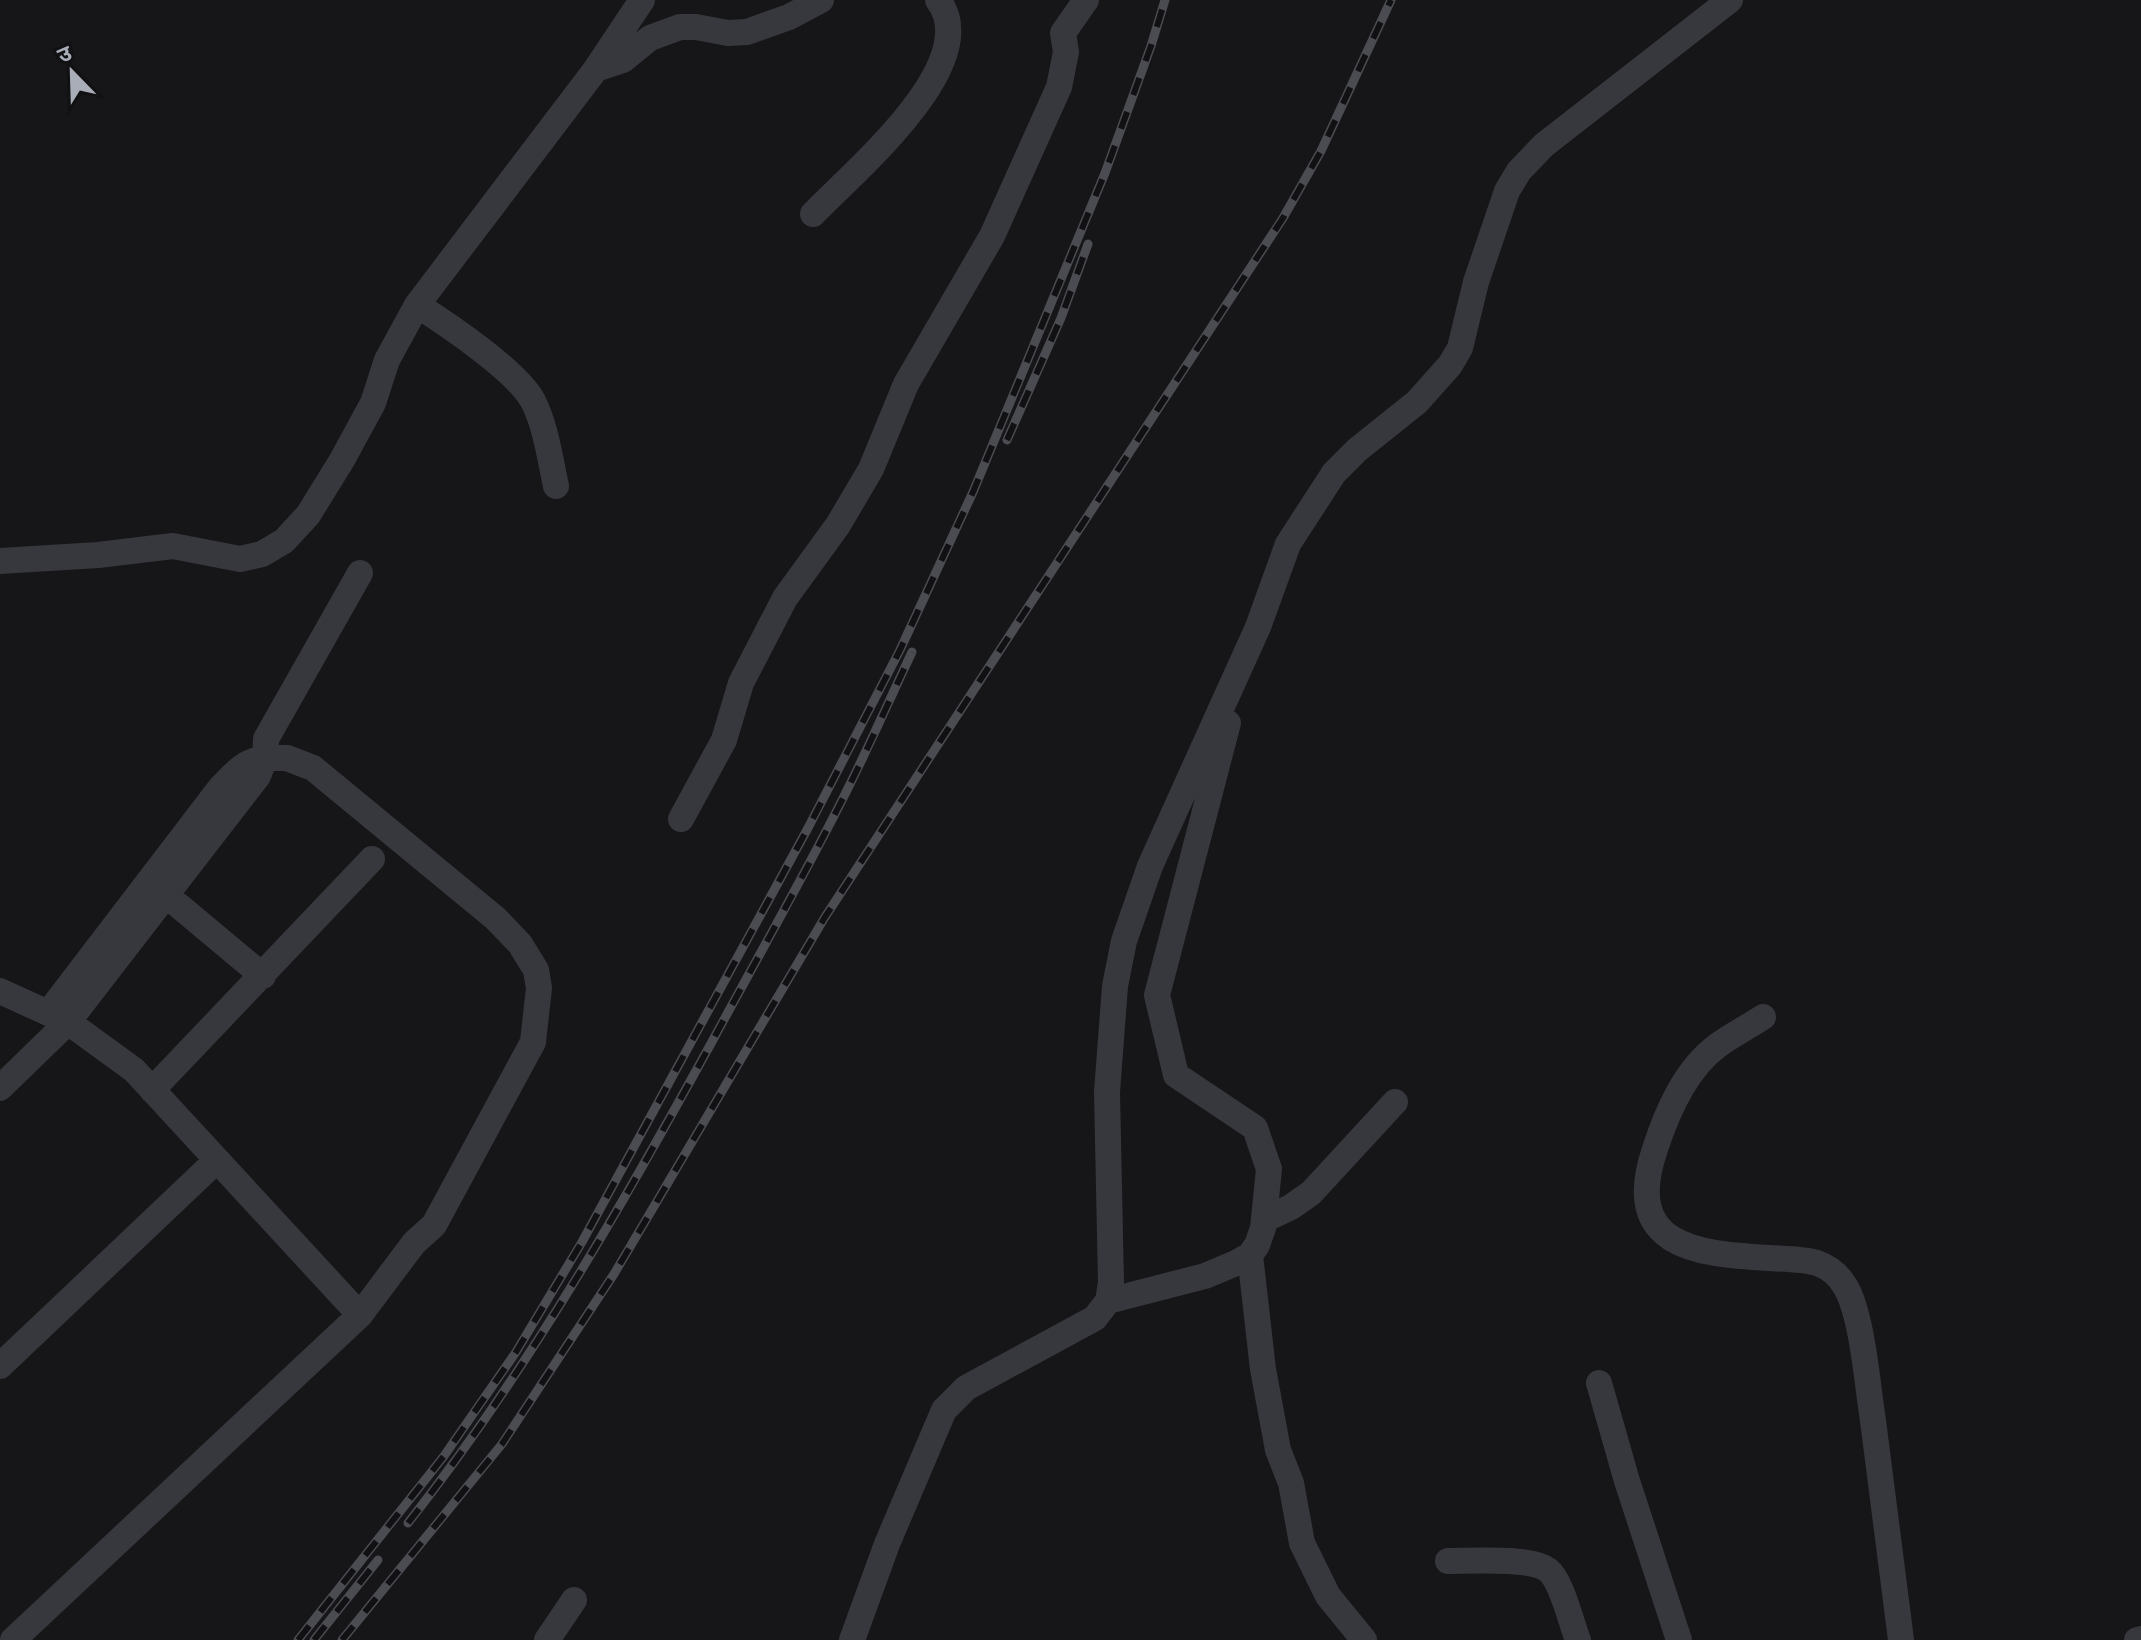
<svg xmlns="http://www.w3.org/2000/svg" width="2141" height="1640" font-family="Mulish,'Noto Sans Devanagari',sans-serif">
<style>
.lines{fill:none;stroke-linecap:round;stroke-linejoin:round}
.minor{stroke:#37383d;stroke-width:26}
.rail-casing{stroke:#4a4c52;stroke-width:9}
.rail{stroke:#111113;stroke-width:6;stroke-dasharray:18;stroke-linecap:butt}
</style>
<rect width="100%" height="100%" fill="#161618"/>
<g class="lines">
<!-- minor -->
<path class="minor" d="M596 69 623 60 650 38 680 27H696L728 33 747 32 789 17 821 0
M813 214C852 173 986 63 938 0
M417 305C447 324 517 371 533 401 546 427 550 458 556 486
M0 561 98 555 173 546 240 559 262 554 284 541 308 515 342 460 373 403 387 360 417 305 596 69 642 0
M681 819 724 740 741 683 785 598 838 525 871 469 906 384 992 236 1059 87 1066 52 1063 33 1086 0
M166 895 263 976
M0 991 68 1022 134 1070 360 1315
M1763 1017C1748 1027 1732 1035 1717 1046 1685 1070 1667 1112 1655 1149 1622 1246 1694 1254 1769 1258 1784 1259 1803 1259 1817 1263 1829 1267 1839 1276 1845 1286 1860 1310 1866 1369 1870 1399 1881 1479 1891 1559 1901 1640
M0 1088 68 1022 258 776 265 758C244 761 235 773 221 787L49 1012
M152 1090 372 859
M1264 1220 1291 1207 1311 1193 1395 1102
M1250 1255 1263 1369 1278 1450 1291 1483 1302 1543 1328 1596 1364 1640
M1108 1301 1205 1276 1236 1263 1250 1255 1257 1245 1263 1228 1269 1169 1255 1128 1176 1075 1157 995 1228 723
M0 1366 217 1160
M1599 1383 1627 1481 1679 1640
M1448 1561C1470 1561 1532 1557 1548 1570 1562 1581 1571 1623 1578 1640
M13 1640 360 1315 414 1243 434 1225 533 1042 539 988 536 970 520 944 495 918 313 768 287 758H265L266 739 360 573
M547 1640 574 1600
M852 1640 887 1544 944 1410 966 1388 1095 1318 1108 1301 1111 1283 1107 1092 1115 986 1124 941 1150 866 1258 627 1288 544 1334 473 1357 450 1417 402 1450 365 1460 348 1476 282 1507 191 1519 171 1544 145 1730 0
M2137 1640 2141 1639"/>
<!-- rail casing -->
<g class="rail-casing">
<path id="rail" d="M1007 440 1061 318 1088 244
M408 1523C527 1372 622 1206 714 1038 755 962 798 887 837 810 864 758 887 705 912 652
M298 1640 444 1456 516 1352 582 1242 808 828 900 650 973 492 1105 173 1151 46 1165 0
M314 1640 378 1560
M342 1640 502 1444 614 1274 825 917 1283 218 1321 151 1391 0"/>
</g>
<!-- rail -->
<use href="#rail" class="rail"/>
</g>
<!-- north arrow -->
<g transform="translate(72 72) rotate(337)" stroke="#111113" stroke-width="6" paint-order="stroke">
<path d="M0-6L14 30L0 20L-14 30Z" fill="#a8adb8"/>
<text y="-12" font-size="22" font-weight="bold" text-anchor="middle" fill="#a8adb8">उ</text>
</g>
</svg>
